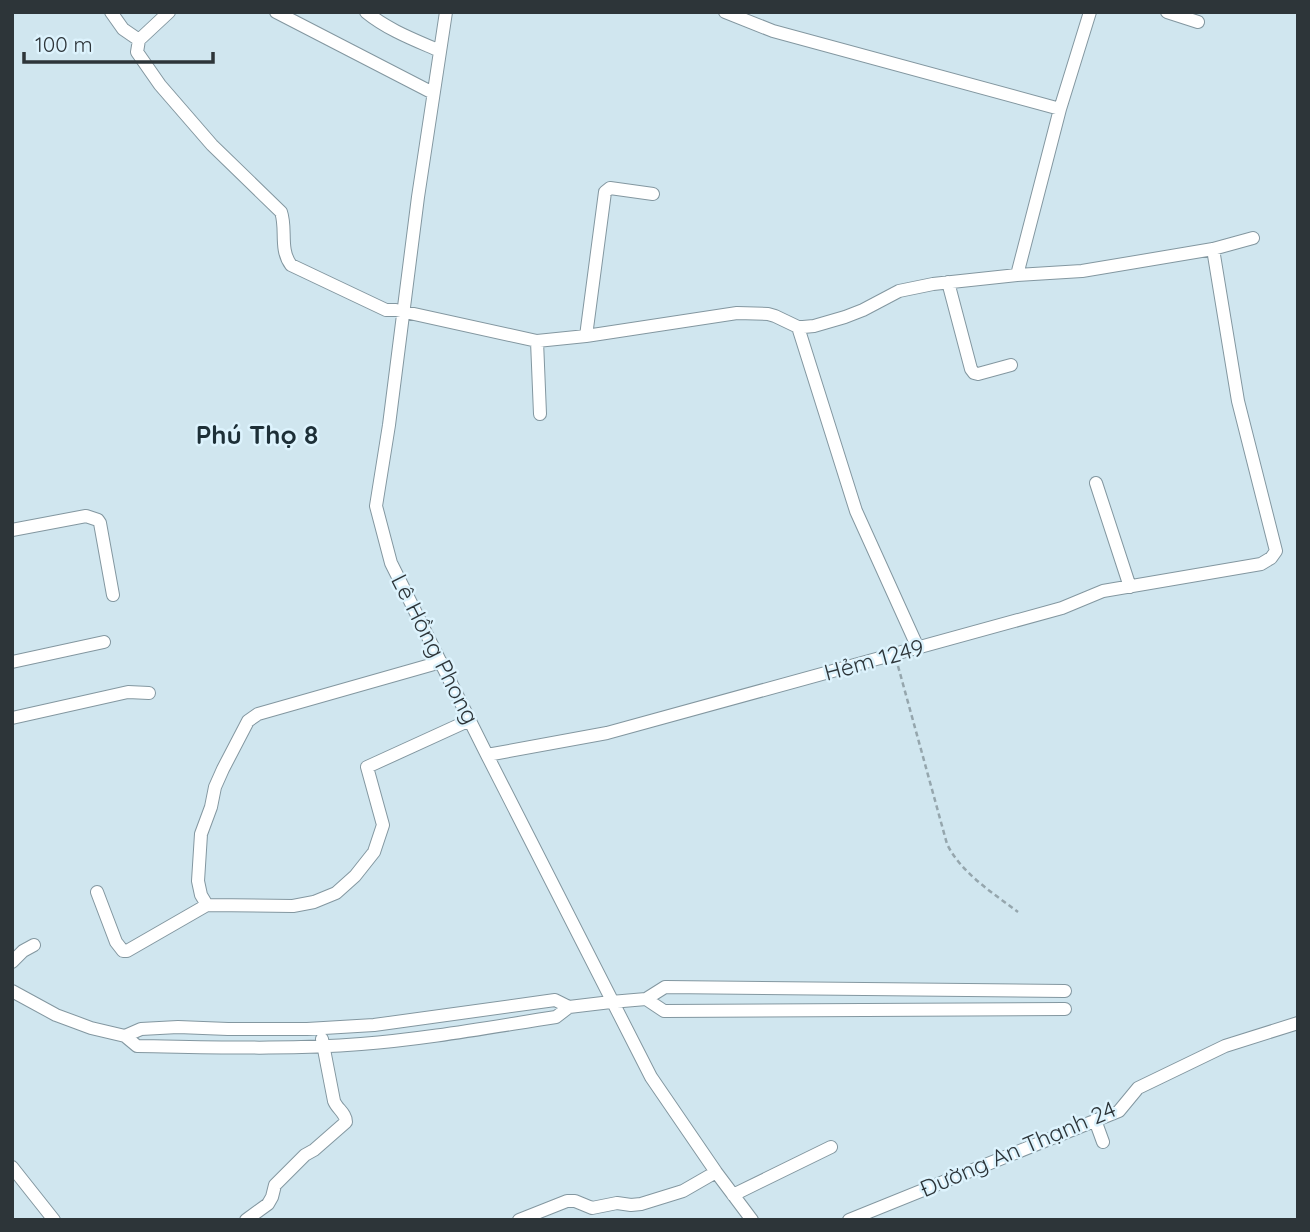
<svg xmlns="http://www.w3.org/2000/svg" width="1310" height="1232" font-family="Quicksand,sans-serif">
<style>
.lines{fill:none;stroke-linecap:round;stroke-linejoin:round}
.minor-casing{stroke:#8397a0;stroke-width:14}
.path{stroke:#95a6ad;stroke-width:2.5;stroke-dasharray:5 3.5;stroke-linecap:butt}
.minor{stroke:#fff;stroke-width:12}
.labels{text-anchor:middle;stroke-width:5;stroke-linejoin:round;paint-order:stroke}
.street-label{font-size:23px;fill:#2d3539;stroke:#ddf3fd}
.quarter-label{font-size:26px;font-weight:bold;fill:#1d2f37;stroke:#ddf3fd}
</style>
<rect width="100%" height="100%" fill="#d0e6ef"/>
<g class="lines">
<!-- minor casing -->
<g class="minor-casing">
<path id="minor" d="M111 12 123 29 139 40
M169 12 139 40 137 52 160 85 212 145 281 212C287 229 279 249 291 265L386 310H396L537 341 586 336 737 313 768 314 775 316 798 327H803L814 326 845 317 863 310 899 291 933 284 1017 275 1082 271 1213 249 1253 238
M276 12 433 93
M366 12C388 30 415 40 440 51
M446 12 418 197 389 425 376 506 391 563 487 755 651 1077 716 1172 752 1220
M725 12 773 31 1060 109
M1167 12 1198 22
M1017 275 1060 109 1090 12
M948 282 971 369 974 373 978 374 1011 365
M798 327 856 511 918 648
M586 336 605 192 610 188 653 194
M537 341 540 414
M1096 483 1130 587
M12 530 86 516 98 520 100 523 113 595
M12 662 104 642
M12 718 128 692 149 693
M487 755 607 733 1062 608 1103 591 1261 564 1271 558 1276 551 1238 401 1213 249
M97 892 116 942 123 951H127L207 905 201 895 198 881 201 834 211 807 215 787 223 769 248 721 258 714 441 662
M207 905 293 906 314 902 336 893 355 876 374 852 383 825 367 767 470 720
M12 962 23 951 34 945
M12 991 56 1015 91 1028 125 1036 137 1046C211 1047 286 1050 361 1044 426 1039 491 1027 556 1017L569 1007 555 1000 374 1025 307 1029H228L178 1027 141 1029 125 1036
M646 999 664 1011 1065 1009
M569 1007 611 1002 646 999 665 987 1065 991
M1095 1120 1103 1142
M12 1167 54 1220
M733 1195 831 1147
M246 1220 268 1204 272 1197 275 1185 305 1155 314 1150 346 1122C346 1113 337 1109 334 1101L322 1039
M519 1220 567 1201H575L592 1208 617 1203 631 1205 641 1204 683 1191 716 1172
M849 1220 1119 1111 1138 1088 1225 1046 1298 1023"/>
</g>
<!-- path -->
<path class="path" d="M898 666 947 844C961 873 993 893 1018 912"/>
<!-- minor -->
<use href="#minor" class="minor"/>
</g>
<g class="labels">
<!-- street labels -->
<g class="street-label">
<text transform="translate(435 649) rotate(63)" y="8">Lê Hồng Phong</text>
<text transform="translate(874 660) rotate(-15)" y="8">Hẻm 1249</text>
<text transform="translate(1018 1149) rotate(-23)" y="8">Đường An Thạnh 24</text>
</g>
<!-- quarter labels -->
<g class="quarter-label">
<text x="257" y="444">Phú Thọ 8</text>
</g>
</g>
<!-- border -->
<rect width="1310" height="1232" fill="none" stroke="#2d3539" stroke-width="28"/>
<!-- scale -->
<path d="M24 52v10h189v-10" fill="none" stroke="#2d3539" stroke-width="3.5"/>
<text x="35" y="52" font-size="21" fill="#2d3539" stroke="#ddf3fd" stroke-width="5" paint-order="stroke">100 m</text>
</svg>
